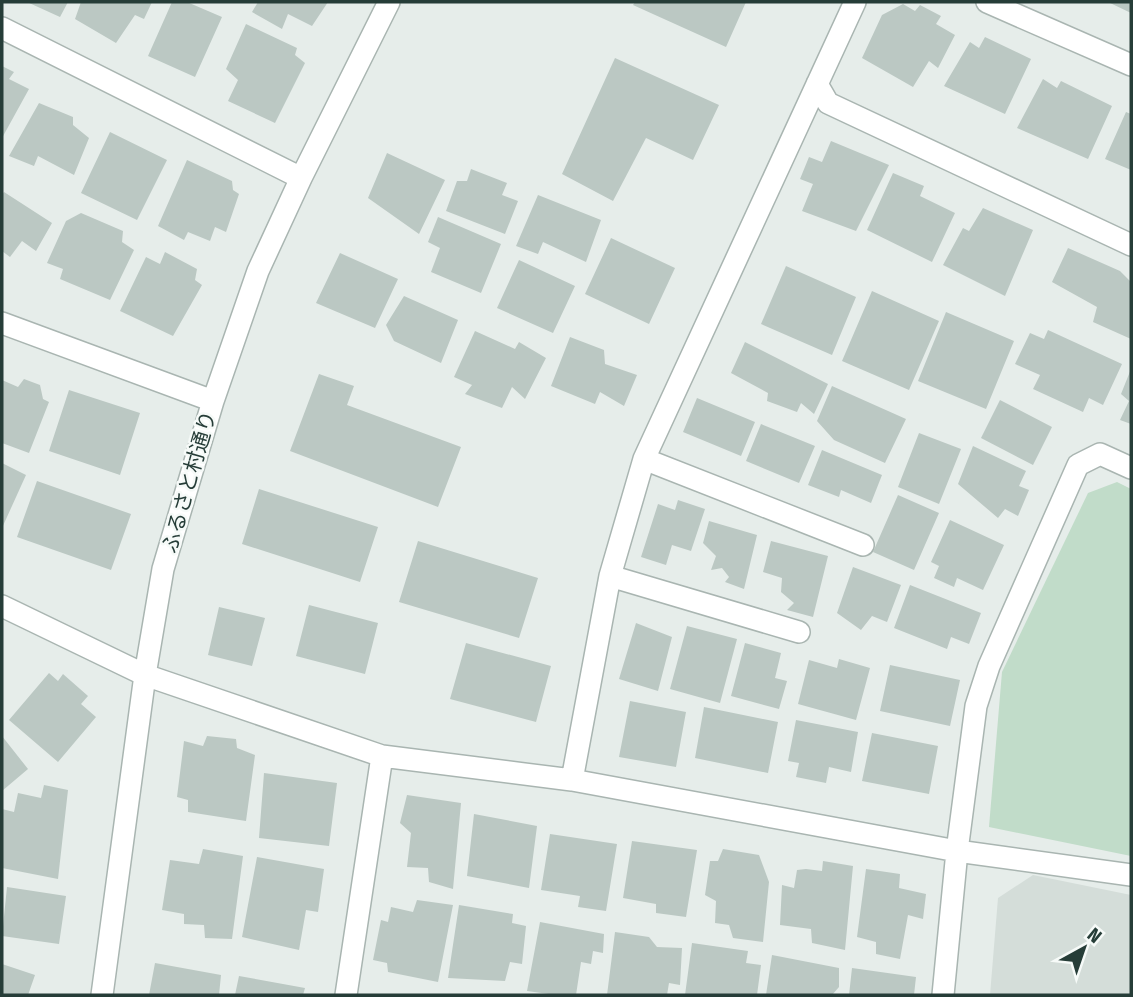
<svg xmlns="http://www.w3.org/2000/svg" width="1133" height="997" font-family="'Fira Sans Condensed','Noto Sans JP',sans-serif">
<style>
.built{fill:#d4ddd9}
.green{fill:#c1dcc9}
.building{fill:#bbc8c3}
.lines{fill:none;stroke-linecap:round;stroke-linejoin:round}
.minor-casing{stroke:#a9b5b1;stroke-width:24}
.minor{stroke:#fff;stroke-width:21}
.labels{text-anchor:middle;stroke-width:5;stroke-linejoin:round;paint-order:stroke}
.street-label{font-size:21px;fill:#263d38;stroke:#f6faf8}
</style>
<rect width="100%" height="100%" fill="#e6edea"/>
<!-- built -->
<path class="built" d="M1033 875 1131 895V995H990L998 898Z"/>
<!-- green -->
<path class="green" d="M1117 482 1131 489V856L989 827 1002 672 1088 493Z"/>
<!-- building -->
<path class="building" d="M27 2H68L60 17Z
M81 2H152L144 19 135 15 116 43 75 19Z
M172 2H187L222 17 195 77 148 56Z
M258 2H328L312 26 288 14 282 29 252 12Z
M635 2H746L726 47 633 5Z
M1108 2H1131V13Z
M903 4 915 11 920 5 941 16 936 24 955 35 938 68 929 61 913 87 862 58 882 15Z
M246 24 297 48 295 55 305 63 275 123 228 101 238 80 226 69Z
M985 37 1031 59 1005 114 944 86 970 42 979 48Z
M615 58 719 105 693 160 646 138 613 201 562 174Z
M2 66 14 72 9 79 29 89 2 138Z
M1043 79 1057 88 1061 81 1112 106 1088 159 1017 128Z
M39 103 73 117V125L89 138 74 175 38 156 34 166 9 156Z
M1126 112 1131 114V170L1105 159Z
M110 132 167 160 137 220 81 193Z
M831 141 889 165 856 231 802 211 813 184 800 179 809 157 822 162Z
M387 153 445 180 419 234 368 198Z
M187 160 232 181 233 190 239 194 226 232 215 227 210 241 188 232 184 240 158 226Z
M471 169 507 183 502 195 518 201 505 234 446 211 457 181H467Z
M893 173 924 186 920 196 955 213 932 262 867 230Z
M4 192 52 223 36 251 22 241 10 257 2 251V195Z
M538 195 601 220 586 262 543 242 538 254 516 246Z
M983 208 1033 230 1005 296 943 265 963 228 969 231Z
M81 213 123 231 122 242 134 250 110 300 60 279 63 269 47 263 66 221Z
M438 217 501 244 481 293 431 272 440 248 428 242Z
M611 238 675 268 649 324 585 294Z
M1068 248 1120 271 1131 282V339L1093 322 1097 307 1052 282Z
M165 252 197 269 195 280 202 285 173 336 120 311 146 257 160 264Z
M340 253 398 279 375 328 316 303Z
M519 260 575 286 553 333 497 308Z
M786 266 856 297 832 355 761 324Z
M872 291 939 321 909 390 842 361Z
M404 296 458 320 441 363 394 341 386 325Z
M946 312 1014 341 986 409 918 381Z
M1048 330 1122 364 1103 405 1089 398 1083 412 1033 389 1040 375 1015 364 1030 333 1044 339Z
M475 331 515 349 519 342 546 358 525 399 512 387 502 408 465 394 472 385 454 377Z
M570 337 604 350 605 364 637 375 624 406 600 392 595 404 551 386Z
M745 342 828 384 814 414 801 403 797 412 767 401 768 393 731 373Z
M1131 369V424L1120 420 1129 401 1121 394Z
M319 374 354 386 347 405 461 447 438 507 290 451Z
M24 379 40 385 43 399 49 402 29 453 2 443V380L18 387Z
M832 386 906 419 885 463 834 440 817 421Z
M69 390 140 413 120 475 49 451Z
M697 398 755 422 741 456 683 432Z
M1000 400 1052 427 1033 465 981 438Z
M761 424 815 446 799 483 746 461Z
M919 433 961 449 939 504 898 487Z
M973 446 1026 471 1019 486 1029 490 1018 516 1005 509 998 518 958 484Z
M822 450 882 475 871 503 841 490 839 497 808 485Z
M2 463 26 475 2 528Z
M37 481 131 514 111 570 17 537Z
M259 489 378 527 360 582 242 544Z
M898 495 939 513 914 570 873 552Z
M678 500 705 509 691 551 672 545 666 565 641 557 658 504 675 510Z
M950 520 1004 545 983 590 957 578 954 587 934 578 939 566 931 562Z
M709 521 757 535 744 589 725 582 729 577 722 568 711 570 716 556 703 543Z
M418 541 538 578 519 638 399 602Z
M771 541 828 556 813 617 787 610 794 603 781 592 782 578 763 572Z
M853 567 901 585 887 622 872 616 861 630 837 613Z
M910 585 981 613 969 644 951 637 947 649 894 628Z
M309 605 378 623 365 674 296 656Z
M219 607 265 618 252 666 208 655Z
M636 623 672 637 658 691 619 679Z
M687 626 737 639 720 703 670 689Z
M466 643 551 666 536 722 450 699Z
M745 643 781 653 775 678 787 681 779 709 731 696Z
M839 659 870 668 856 720 798 704 809 660 837 668Z
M890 665 960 680 950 726 880 711Z
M49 673 58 681 63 674 88 696 81 704 96 717 58 762 9 720Z
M630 701 686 712 676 767 619 757Z
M704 707 778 722 768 773 695 758Z
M796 720 858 732 851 772 829 767 826 783 796 777 799 763 788 761Z
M872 733 938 746 929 794 862 781Z
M2 736 28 769 2 791Z
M207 736 236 739 237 748 255 755 246 821 188 812V800L177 797 184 741 203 746Z
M264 773 337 783 329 846 259 838Z
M44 785 68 790 58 879 2 868V809L14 812 18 793 41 798Z
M407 795 461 803 453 889 429 882 428 868 407 867 411 833 400 823Z
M474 814 537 826 529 888 467 876Z
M550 834 617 844 606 911 578 907 580 896 541 890Z
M632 841 697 850 686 917 656 913V904L623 898Z
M203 849 243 856 232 939 205 938 204 925 184 924V914L162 910 170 860 199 864Z
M723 849 759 855 769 882 763 942 733 938 729 925 715 923 716 901 705 895 710 861H718Z
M257 857 324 869 318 912 306 910 299 950 242 937Z
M823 861 853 866 845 950 812 943 811 929 780 925 782 885 794 888 797 870 806 869 822 871Z
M866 869 900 874 899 888 926 894 923 919 908 915 900 959 876 954V942L857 937Z
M7 887 66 896 59 944 2 936Z
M417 900 453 905 438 982 388 972 387 963 373 960 381 920 388 922 391 907 413 912Z
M459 905 513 914 512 923 526 926 522 964 510 962 505 981 448 978Z
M540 922 604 934 603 953 593 951 591 964 581 962 576 995H556L527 991Z
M615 932 649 937 657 947 682 948 680 985 669 983 667 995H607Z
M692 943 748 951 746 963 761 965 757 995H685Z
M772 955 839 968V987L832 995H766Z
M155 963 221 975 219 995H149Z
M2 964 35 975 28 995H2Z
M852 968 916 977 914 995H849Z
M239 976 305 988 303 995H235Z"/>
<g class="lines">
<!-- minor casing -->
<g class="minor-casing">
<path id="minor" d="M987 2 1131 65
M2 28 301 178
M817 84 828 103 1131 245
M2 323 213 401
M644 459 863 545
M610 576 799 632
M2 606 145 675 382 756 572 780 957 851 1131 875
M572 780 610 576 644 459 855 2
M102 995 145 675 163 569 213 401 258 271 301 178 389 2
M346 995 382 756
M943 995 957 851 976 706 989 666 1078 465 1100 454 1131 468"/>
</g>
<!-- minor -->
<use href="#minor" class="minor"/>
</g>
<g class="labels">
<!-- street labels -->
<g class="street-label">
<text transform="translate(189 482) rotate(-74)" y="7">ふるさと村通り</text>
</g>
</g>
<!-- border -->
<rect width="1133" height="997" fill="none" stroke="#263d38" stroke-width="7"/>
<!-- north arrow -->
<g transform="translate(1084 948) rotate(40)" stroke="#f6faf8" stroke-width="5" paint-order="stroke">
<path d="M0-5L12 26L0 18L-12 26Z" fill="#263d38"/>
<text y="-10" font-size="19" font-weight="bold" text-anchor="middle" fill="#263d38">N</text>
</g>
</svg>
